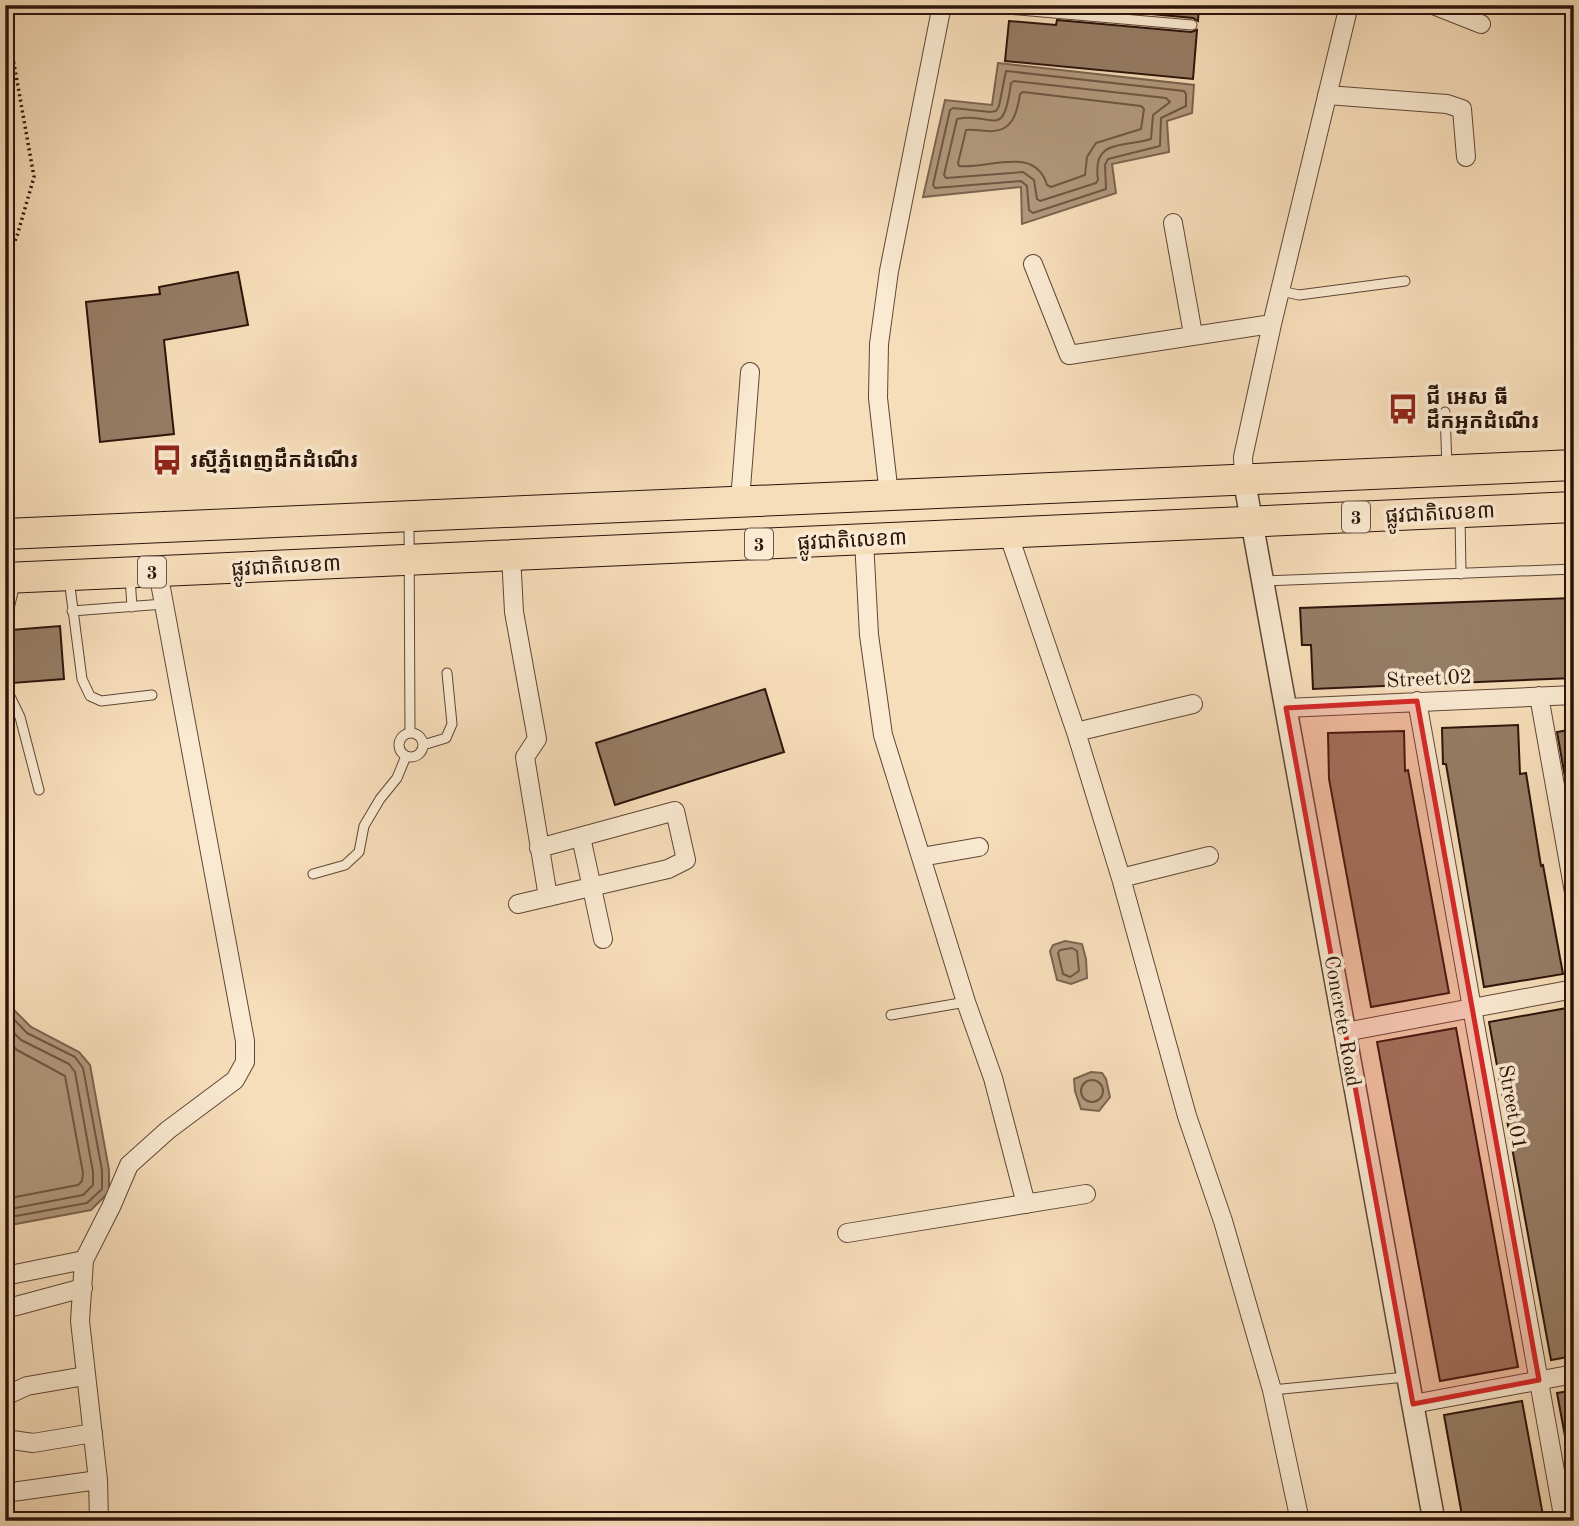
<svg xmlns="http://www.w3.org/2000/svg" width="1579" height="1526" font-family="'Old Standard TT','Noto Sans Khmer',serif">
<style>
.water{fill:#b2997e;stroke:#7c6450;stroke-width:2}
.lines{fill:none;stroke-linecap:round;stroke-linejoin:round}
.shore{stroke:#6f5644;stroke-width:2}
.building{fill:#967d66;stroke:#2c140b;stroke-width:2}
.service-casing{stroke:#5f4637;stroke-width:11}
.minor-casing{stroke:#5f4637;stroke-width:20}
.tertiary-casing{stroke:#5f4637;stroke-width:24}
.trunk-casing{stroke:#2c140b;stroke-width:32}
.path{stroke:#2c140b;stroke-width:3.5;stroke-dasharray:2 3.5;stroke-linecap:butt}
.service{stroke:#faead2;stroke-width:9}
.minor{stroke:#faead2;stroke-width:18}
.tertiary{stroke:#faead2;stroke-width:21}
.trunk{stroke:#f7deba;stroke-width:30}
.marked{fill:#d62828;fill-opacity:0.2;stroke:#d62828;stroke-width:5;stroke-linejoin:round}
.labels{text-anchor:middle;stroke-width:7;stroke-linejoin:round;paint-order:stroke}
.shield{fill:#faead2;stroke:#6a5447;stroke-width:2}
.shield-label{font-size:19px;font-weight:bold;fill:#2c140b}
.poi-label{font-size:21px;font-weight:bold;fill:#2c140b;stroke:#faead2;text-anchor:start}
.street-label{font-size:21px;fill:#2c140b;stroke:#faead2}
</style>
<rect width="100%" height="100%" fill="#f7deba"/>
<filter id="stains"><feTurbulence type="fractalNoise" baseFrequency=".00286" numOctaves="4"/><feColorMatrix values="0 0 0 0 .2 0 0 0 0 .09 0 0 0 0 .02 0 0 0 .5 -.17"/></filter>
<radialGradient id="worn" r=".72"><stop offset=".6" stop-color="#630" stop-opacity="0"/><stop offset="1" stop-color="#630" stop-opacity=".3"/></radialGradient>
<!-- water -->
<path class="water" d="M998 63 1194 85 1192 113 1167 121 1169 152 1112 164 1116 193 1022 224 1021 187 923 197 945 100 992 105Z
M1065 941 1082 944 1086 959 1087 978 1071 984 1057 980 1050 951 1053 945Z
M5 985 12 1008 31 1027 79 1052 90 1065 109 1170V1192L91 1210 5 1226Z
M1091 1072 1102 1073 1106 1079 1110 1097 1099 1111 1081 1109 1075 1091 1074 1079Z"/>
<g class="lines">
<!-- shore -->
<path class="shore" d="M1006 71 1184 91 1186 94V106L1161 118 1160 146 1108 159 1105 165 1106 189 1033 213 1029 210 1027 186 1021 181 935 188 933 185 950 110 953 108 990 112 996 111 999 106Z
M1014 81 1166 98 1170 102 1153 115 1151 139C1121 148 1092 139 1098 180L1096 183 1040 201 1037 199 1034 180 1023 172 946 178 944 175 957 119C994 111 1003 143 1011 83Z
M1023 92 1141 106 1144 109 1141 129 1096 143 1087 157 1085 175 1051 187 1047 185C1035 145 989 169 959 166L958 163 966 130C973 129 980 131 988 131 1012 133 1017 114 1020 94Z
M1072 948 1077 951 1079 971 1070 977 1063 974 1058 953 1060 950Z
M5 1010 27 1033 75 1057 83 1068 102 1170V1189L87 1203 5 1218
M5 1024 21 1040 69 1064 75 1072 93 1172V1185L83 1195 5 1210
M5 1039 17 1050 65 1076 83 1173 82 1181 78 1185 5 1199
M1081 1091a11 11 0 1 1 22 0a11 11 0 1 1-22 0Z"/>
</g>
<!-- building -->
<path class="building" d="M1057 5H1199L1198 21 1193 18Z
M1057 20 1191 32 1197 30 1193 79 1005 61 1009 21 1056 25Z
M238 272 248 325 164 340 174 434 100 442 86 302 160 294 159 287Z
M1574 598V678L1313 689 1311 645H1302L1300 608Z
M60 626 64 679 12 683 7 633 11 630Z
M765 689 784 752 615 805 596 743Z
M1518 725 1520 774 1526 773 1541 866 1543 865 1563 974 1484 987 1446 764H1443L1442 728Z
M1574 729V794H1568L1557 732Z
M1404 731 1405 771 1408 770 1449 993 1371 1007 1329 779 1328 733Z
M1567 1008 1574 1044V1356L1551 1360 1489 1022Z
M1456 1028 1518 1367 1440 1381 1377 1042Z
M1574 1390V1446L1567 1447 1557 1393Z
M1522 1401 1544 1521H1463L1444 1415Z"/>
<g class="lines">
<!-- service casing -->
<g class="service-casing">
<path id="service" d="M960 5 1192 25
M1281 291 1299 295 1405 281
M1445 412 1447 467
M1460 516 1461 574
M409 522 410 733
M130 577 132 607
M69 579 82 679 90 696 101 701 152 695
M1264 581 1574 569
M72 611 164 604
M5 626 15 583
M5 686 20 717 39 790
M399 745a12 12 0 1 1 24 0a12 12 0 1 1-24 0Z
M423 745 446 738 452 724 447 673
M313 874 345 865 359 852 364 826 380 799 397 778 406 756
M891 1015 966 1002
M1272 1390 1406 1377"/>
</g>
<!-- minor casing -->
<g class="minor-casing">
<path id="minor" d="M1433 5 1481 24
M1327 95 1447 104 1462 109 1466 157
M1173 223 1193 334
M1033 264 1069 355 1272 324
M1244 479 1243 457 1272 324 1349 5
M889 495 878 398 879 344 889 271 942 5
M740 501 750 372
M1008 533 1076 732 1121 878 1187 1116 1223 1221 1272 1390 1300 1521
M864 540 869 635 883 735 966 1002 993 1078 1026 1204
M511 555 514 612 537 739 525 757 548 897
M1539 696 1574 892
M1417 701 1564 1521
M1286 708 1574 695
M1076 732 1193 704
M581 837 603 939
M921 857 979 847
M1121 878 1209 856
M518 904 668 869 686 860 675 811 539 848
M1345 1032 1574 989
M847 1233 1086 1194
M5 1276 84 1260
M5 1309 83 1288
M5 1396 27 1386 85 1376
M1413 1404 1574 1374
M5 1439 33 1443 93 1433
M5 1493 98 1480
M99 1521 98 1480 80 1321 84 1260 111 1207 129 1165 168 1130 235 1080 245 1062V1041L158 572"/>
</g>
<!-- tertiary casing -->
<g class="tertiary-casing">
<path id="tertiary" d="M1244 479 1434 1521"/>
</g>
<!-- trunk casing -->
<g class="trunk-casing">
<path id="trunk" d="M5 534 1574 465
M5 578 1574 507"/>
</g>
<!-- path -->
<path class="path" d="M5 13 34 177 17 236 5 264"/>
<!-- service -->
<use href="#service" class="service"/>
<!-- minor -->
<use href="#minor" class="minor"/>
<!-- tertiary -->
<use href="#tertiary" class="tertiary"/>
<!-- trunk -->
<use href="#trunk" class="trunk"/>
</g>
<!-- marked area -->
<path class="marked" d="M1417 701 1539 1380 1413 1404 1286 708Z"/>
<!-- icons -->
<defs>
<g id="bus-bare" transform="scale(2.415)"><path d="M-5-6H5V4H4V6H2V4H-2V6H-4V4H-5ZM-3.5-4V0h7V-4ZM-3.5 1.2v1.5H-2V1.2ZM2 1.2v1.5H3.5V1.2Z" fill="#8f2418" stroke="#faead2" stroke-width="2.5" paint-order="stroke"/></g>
</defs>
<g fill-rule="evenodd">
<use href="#bus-bare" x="1403" y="409"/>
<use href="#bus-bare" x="167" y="460"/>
</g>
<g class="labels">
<!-- shield labels -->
<g class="shield">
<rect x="1342" y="501.5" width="28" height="31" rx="5"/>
<rect x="745" y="528.5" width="28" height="31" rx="5"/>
<rect x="138" y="556.5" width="28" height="31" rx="5"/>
</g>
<g class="shield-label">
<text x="1356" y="524">3</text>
<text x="759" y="551">3</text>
<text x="152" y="579">3</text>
</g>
<!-- poi labels -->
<g class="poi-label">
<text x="1426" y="404">ជី អេស ធី<tspan x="1426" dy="24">ដឹកអ្នកដំណើរ</tspan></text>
<text x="190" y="467">រស្មីភ្នំពេញដឹកដំណើរ</text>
</g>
<!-- street labels -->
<g class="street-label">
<text transform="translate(1440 513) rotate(-3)" y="7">ផ្លូវជាតិលេខ៣</text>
<text transform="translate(852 540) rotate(-3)" y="7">ផ្លូវជាតិលេខ៣</text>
<text transform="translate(286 566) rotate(-3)" y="7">ផ្លូវជាតិលេខ៣</text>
<text transform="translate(1429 678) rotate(-3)" y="7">Street 02</text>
<text transform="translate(1343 1021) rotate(80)" y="7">Concrete Road</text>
<text transform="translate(1513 1107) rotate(80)" y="7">Street 01</text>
</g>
</g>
<!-- margin -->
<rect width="1579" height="1526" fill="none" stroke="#f7deba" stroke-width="28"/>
<rect x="7" y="7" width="1565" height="1512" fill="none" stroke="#2c140b" stroke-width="3.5"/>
<rect x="14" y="14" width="1551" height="1498" fill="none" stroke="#2c140b" stroke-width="2"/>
<rect width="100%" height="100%" filter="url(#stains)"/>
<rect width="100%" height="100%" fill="url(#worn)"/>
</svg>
